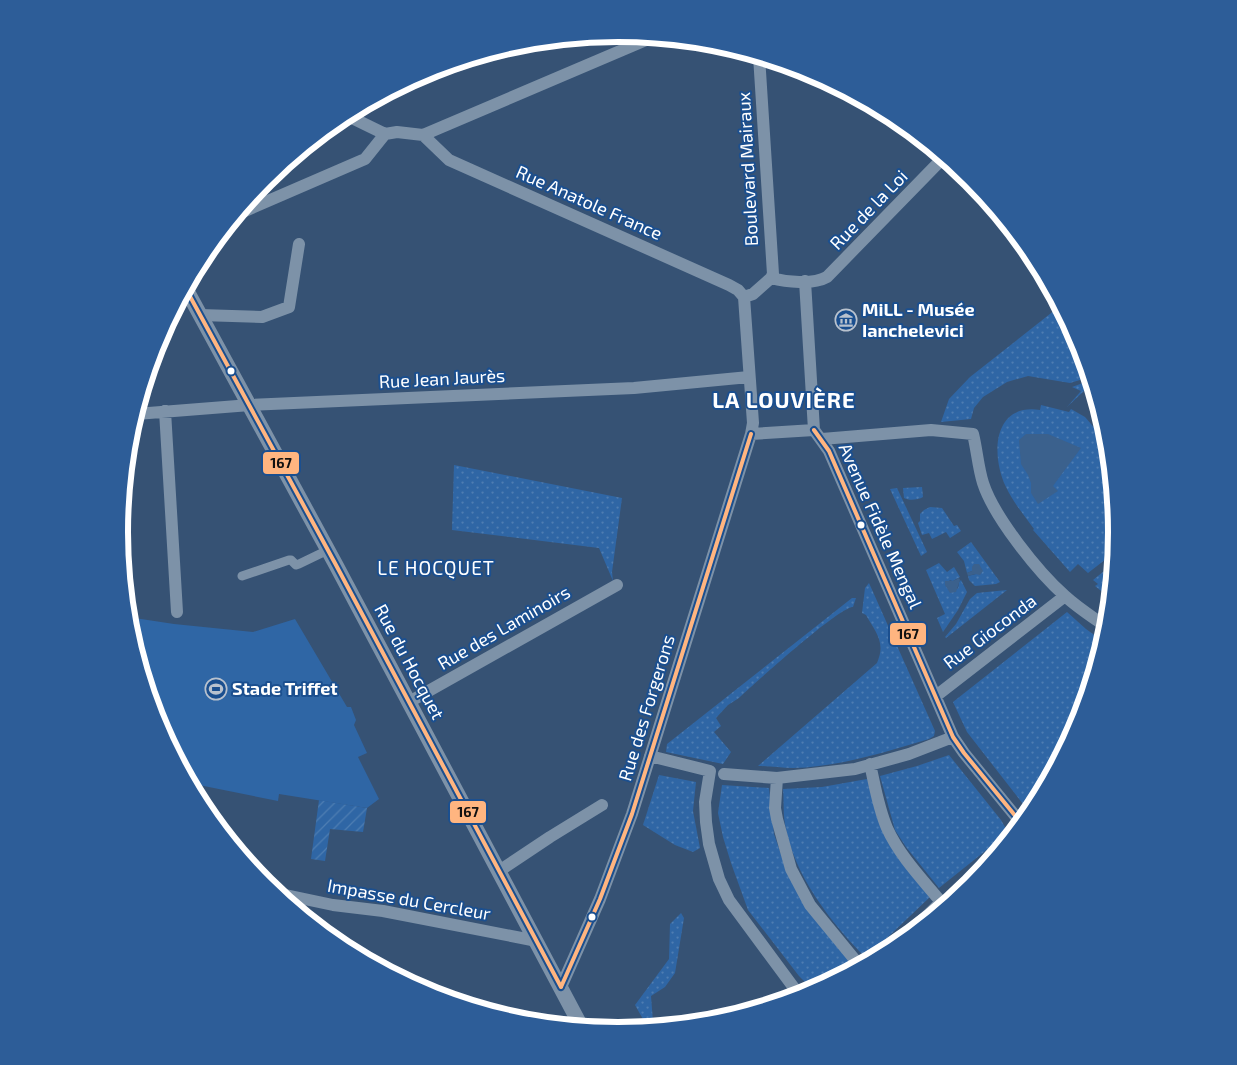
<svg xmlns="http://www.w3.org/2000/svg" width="1237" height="1065" font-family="'Exo 2',sans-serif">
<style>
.grass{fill:url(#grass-dots)}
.garden{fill:url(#garden-furrows)}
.pitch{fill:#2f66a5}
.water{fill:#3b618d}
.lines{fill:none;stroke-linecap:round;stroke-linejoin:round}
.pedestrian{stroke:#7d92a8;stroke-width:9}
.minor{stroke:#7d92a8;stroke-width:12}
.tertiary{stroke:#7d92a8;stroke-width:15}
.bus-1-casing{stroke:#1b4f8f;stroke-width:8}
.bus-1{stroke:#ffb580;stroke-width:4}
.bus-dot{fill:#fff;stroke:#1b4f8f;stroke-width:2}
.labels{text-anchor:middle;stroke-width:4;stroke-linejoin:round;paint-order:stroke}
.street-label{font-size:18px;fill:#fff;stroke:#1b4f8f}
.poi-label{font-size:18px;font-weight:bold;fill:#fff;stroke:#1b4f8f;text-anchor:start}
.neighbourhood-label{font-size:19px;letter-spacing:1px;fill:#fff;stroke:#1b4f8f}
.district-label{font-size:22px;font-weight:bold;letter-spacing:1px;fill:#fff;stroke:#1b4f8f}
.rim{fill:none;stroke:#fff;stroke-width:6}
.line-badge{stroke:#1b4f8f;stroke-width:2}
.pale-badge-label{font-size:14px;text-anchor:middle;font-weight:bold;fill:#111}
</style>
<defs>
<pattern id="grass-dots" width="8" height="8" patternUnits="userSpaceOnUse" patternTransform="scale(1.25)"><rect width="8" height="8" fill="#2f66a5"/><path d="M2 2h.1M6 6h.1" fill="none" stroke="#4e7db2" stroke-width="1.8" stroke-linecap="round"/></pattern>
<pattern id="garden-furrows" width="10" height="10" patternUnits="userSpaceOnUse" patternTransform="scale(1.25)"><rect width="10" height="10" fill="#2f66a5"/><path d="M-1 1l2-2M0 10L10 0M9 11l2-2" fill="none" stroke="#4e7db2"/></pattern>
</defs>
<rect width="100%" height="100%" fill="#365274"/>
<!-- grass -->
<path class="grass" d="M1060 306 1079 342 1090 377 1070 383 1028 376 1007 382 983 397 974 408 971 419 941 422 949 399 970 377Z
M1091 380 1093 387 1085 390 1067 407 1081 391 1072 387Z
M1041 405 1069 412 1071 409 1085 417 1109 445 1117 533 1115 552 1088 573 1078 564 1070 572 1033 530 1034 529C1024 515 1013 502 1006 487 991 456 992 403 1040 410Z
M454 465 622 498 612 572 613 581 599 548 452 530Z
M922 487 923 497C918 500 909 501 904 498L903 488Z
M897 488 927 552 921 556 890 489Z
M930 507 942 508 954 526 957 525 961 531 950 538 946 532 932 539 929 533 922 535 918 523 920 521V514L924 510Z
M971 542 1000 582 996 584 975 586 969 580 968 576 976 574 972 571 967 573 964 561 957 552Z
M939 563 947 572 954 567 960 577 953 581 949 580 958 589 959 582 961 580 967 592 958 610 943 632 937 618 945 614 926 570Z
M1114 563 1111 599 1095 586 1098 584 1093 580Z
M869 583 935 731 934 736 929 739C885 752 839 767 793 768 781 768 770 766 758 766L877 663C886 642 876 633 866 615L862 613 865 588Z
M1007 590 946 638 945 637 956 624 970 599 977 593Z
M852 598H856L853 607C839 607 754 684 739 698L728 705 716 718 721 726 714 732 731 752 723 764 666 752 667 744Z
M1067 612 1086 629 1104 642 1079 724 1046 785 1023 804 967 732 953 702Z
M949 755 1001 820 1005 827 1004 836 939 888 906 847 895 830 880 776 917 766Z
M659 775 696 782 693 811 700 848 693 852 675 845 643 825Z
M867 779 930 897 866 958C831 923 793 874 785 824 783 812 784 800 783 789L822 787Z
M722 785 769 788 774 834 782 857 855 967 853 970 814 991 799 976 748 910 731 863 723 837 718 813Z
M996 855 975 880 969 872Z
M681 913 684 918 675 973 665 987 651 996 653 1022 658 1027 648 1028 635 1005 669 959 670 924Z"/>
<!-- garden -->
<path class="garden" d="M319 800 367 808 363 832 330 829 325 861 311 859Z"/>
<!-- pitch -->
<path class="pitch" d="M128 617 174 624 253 632 295 619 347 707H351L356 720 354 725 367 753 358 757 379 799 367 808 279 794 278 801 189 783 158 723 129 630Z"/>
<!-- water -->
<path class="water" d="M1026 434H1048L1081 448 1053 486 1058 491 1038 504 1031 493V483L1028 475 1021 464 1019 440Z
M974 564H979L983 571 980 575 975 574 968 576 967 573 972 571V567Z
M959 578 960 580 956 592 950 593 945 585V581H953Z"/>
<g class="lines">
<!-- pedestrian -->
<path class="pedestrian" d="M242 576 289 560H291L296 565 299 564 328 550"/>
<!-- minor -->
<path class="minor" d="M759 56 773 274 771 278
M346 115 385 134
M385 134 397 132 423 135 449 160 729 285 738 290 744 297
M423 135 653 37
M238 214 365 159 385 134
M771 278C786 282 813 285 827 277L944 157
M805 281 814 430
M200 315 262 317 289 307 299 244
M165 411 177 612
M136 414 250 405 634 388 749 377
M814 430 829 451 953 737 964 753 1017 818 1019 827
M751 434 814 430
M822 439 931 430 973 434C977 450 978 467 983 483 994 517 1038 572 1065 596 1078 608 1094 618 1108 628
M936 696 1065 596
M409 702 617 585
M650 756 710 771 705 802 706 822 709 844 719 879 729 900 800 996
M870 764C875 786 878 807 887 828 899 855 922 879 941 902L893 949
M724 774 777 778 855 769 909 754 953 737
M777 778 775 808 777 819 791 869 810 905 860 966
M499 871 550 837 602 805
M276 893 333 905 383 911 537 941
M561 987 600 899 632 814 751 434 753 423 744 297 753 294 771 278"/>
<!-- tertiary -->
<path class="tertiary" d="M186 289 336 565 582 1028"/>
<!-- bus-1 casing -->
<g class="bus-1-casing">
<path id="bus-1" d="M186 289 336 565 561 987
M814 430 829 451 953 737 964 753 1017 818 1019 827
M561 987 600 899 632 814 751 434"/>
</g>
<!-- bus-1 -->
<use href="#bus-1" class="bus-1"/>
</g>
<!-- icons -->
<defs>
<g id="museum-ring" transform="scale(1.125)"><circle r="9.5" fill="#1b4f8f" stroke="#b9c2ce" stroke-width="1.5"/><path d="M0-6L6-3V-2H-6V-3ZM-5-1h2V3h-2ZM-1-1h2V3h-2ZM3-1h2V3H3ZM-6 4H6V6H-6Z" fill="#b9c2ce"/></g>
<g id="stadium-ring" transform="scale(1.125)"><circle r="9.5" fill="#1b4f8f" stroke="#b9c2ce" stroke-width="1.5"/><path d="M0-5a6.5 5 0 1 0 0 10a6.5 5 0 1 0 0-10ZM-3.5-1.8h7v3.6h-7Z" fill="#b9c2ce"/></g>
</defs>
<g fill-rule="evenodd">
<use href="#museum-ring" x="846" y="320"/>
<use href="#stadium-ring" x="216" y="689"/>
</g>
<!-- markers -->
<g class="bus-dot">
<circle cx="231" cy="371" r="4.5"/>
<circle cx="861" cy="525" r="4.5"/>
<circle cx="592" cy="917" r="4.5"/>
</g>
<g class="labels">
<!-- street labels -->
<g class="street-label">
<text transform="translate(748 169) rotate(-93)" y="6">Boulevard Mairaux</text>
<text transform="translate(589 203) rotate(24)" y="6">Rue Anatole France</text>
<text transform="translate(869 210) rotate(-46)" y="6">Rue de la Loi</text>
<text transform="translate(442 379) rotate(-3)" y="6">Rue Jean Jaurès</text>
<text transform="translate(880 526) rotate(66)" y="6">Avenue Fidèle Mengal</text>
<text transform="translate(504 628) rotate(-30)" y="6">Rue des Laminoirs</text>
<text transform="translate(990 632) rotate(-37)" y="6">Rue Gioconda</text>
<text transform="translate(409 662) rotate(62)" y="6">Rue du Hocquet</text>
<text transform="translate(647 708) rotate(-73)" y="6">Rue des Forgerons</text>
<text transform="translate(409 900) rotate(10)" y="6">Impasse du Cercleur</text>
</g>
<!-- poi labels -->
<g class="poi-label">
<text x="862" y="316">MiLL - Musée<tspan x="862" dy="21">Ianchelevici</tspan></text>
<text x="232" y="695">Stade Triffet</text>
</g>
<!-- neighbourhood labels -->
<g class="neighbourhood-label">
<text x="436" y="575">LE HOCQUET</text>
</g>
<!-- district labels -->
<g class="district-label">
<text x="784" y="408">LA LOUVIÈRE</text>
</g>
</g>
<!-- crop -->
<path d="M0 0H1237V1065H0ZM128 532a490 490 0 1 1 980 0a490 490 0 1 1-980 0Z" fill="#2d5d98" fill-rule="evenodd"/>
<path class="rim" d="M128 532a490 490 0 1 1 980 0a490 490 0 1 1-980 0Z"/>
<g class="line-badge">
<rect x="262" y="451" width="38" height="24" rx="5" fill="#ffb580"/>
<rect x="889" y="622" width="38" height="24" rx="5" fill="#ffb580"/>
<rect x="449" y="800" width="38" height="24" rx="5" fill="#ffb580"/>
</g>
<g class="pale-badge-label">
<text x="281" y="468">167</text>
<text x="908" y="639">167</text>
<text x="468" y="817">167</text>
</g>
</svg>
